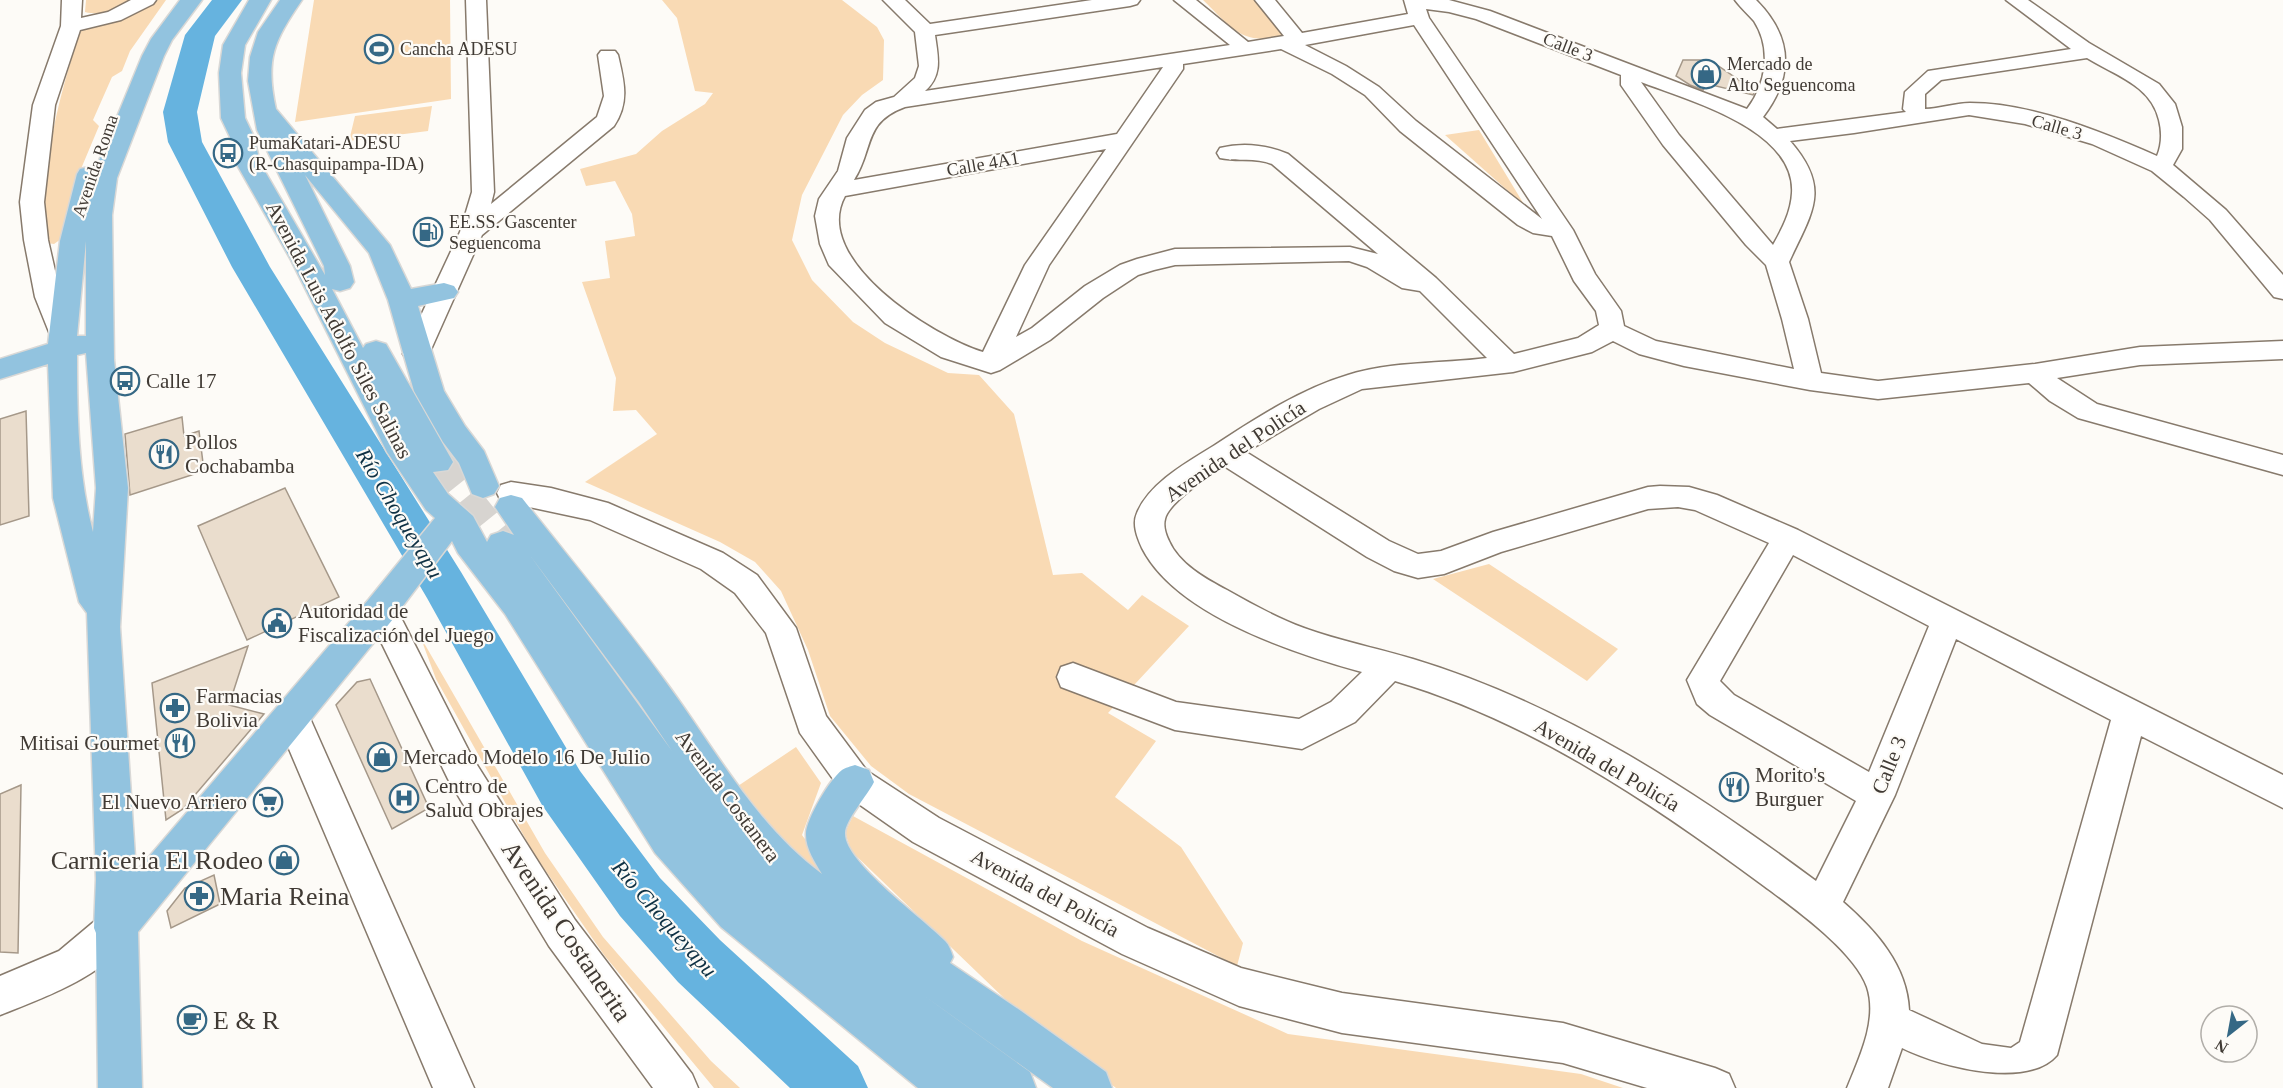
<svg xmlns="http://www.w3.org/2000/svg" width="2283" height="1088" font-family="Georgia,serif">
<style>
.green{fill:#f9dab4}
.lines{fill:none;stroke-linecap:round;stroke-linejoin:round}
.river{fill:#66b3df;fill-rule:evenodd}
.building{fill:#eaddcd;stroke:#a59889;stroke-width:1.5}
.major-tunnel{stroke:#d7d4d0;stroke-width:31;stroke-dasharray:31 15;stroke-linecap:butt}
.minor-casing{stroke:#877a6c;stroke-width:3}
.major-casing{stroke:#d9d8d6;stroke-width:3}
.minor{fill:#fff;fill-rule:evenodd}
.major{fill:#92c3df;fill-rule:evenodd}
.labels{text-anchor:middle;stroke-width:4.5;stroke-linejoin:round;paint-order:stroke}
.far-street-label{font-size:18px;fill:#403a34;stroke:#fdfbf7}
.far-poi-label{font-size:18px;fill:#403a34;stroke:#fdfbf7;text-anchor:start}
.street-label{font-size:21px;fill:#403a34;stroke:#fdfbf7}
.poi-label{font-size:21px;fill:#403a34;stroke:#fdfbf7;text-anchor:start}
.water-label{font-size:22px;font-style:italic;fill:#0f3144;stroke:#fdfbf7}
.near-poi-label{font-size:26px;fill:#403a34;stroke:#fdfbf7;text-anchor:start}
.near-street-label{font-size:26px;fill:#403a34;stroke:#fdfbf7}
</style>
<rect width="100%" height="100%" fill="#fdfbf7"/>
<!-- green -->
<path class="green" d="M86 0H139C122 8 105 17 85 12Z
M158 0H166L130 51 122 71 112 77 93 120 99 126 78 176 61 239 54 244 47 243C38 172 59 98 80 31L136 11Z
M314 0H450L451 99 295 122Z
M662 0H842L877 27 884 40 883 80 862 95 843 115 802 195 792 240 812 280 853 322 885 343 948 373 979 375 1014 414 1053 575 1082 573 1128 610 1142 595 1189 626 1108 713 1156 741 1115 797 1181 847 1243 943 1237 966 909 794 871 766 830 716 808 650 781 591 755 562 720 542 585 482 657 434 636 410 613 411 616 378 582 282 610 278 605 241 635 236 632 214 615 181 586 186 580 169 636 154 662 131 705 104 713 93 695 91 677 18Z
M1203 0H1259L1286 35C1242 47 1232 28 1203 0Z
M432 106 428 131 349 141 355 116Z
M1479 130 1525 206 1445 135Z
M1489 564 1618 649 1587 681 1433 579Z
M420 636 545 853 603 937 711 1061 740 1088H714L604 955 534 854 436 679Z
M796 747 821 783 802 835 821 861 876 924 800 858 735 788Z
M853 816 1082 941 1288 1034 1581 1074 1623 1088H1116L1032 1025 851 851 845 832Z"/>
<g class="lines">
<!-- river -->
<path class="river" d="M212 0H242L215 36 197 112 202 142 270 267 461 572 580 771 660 878 720 940 858 1066 868 1088H790L678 982 620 916 542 805 427 598 232 267 168 142 163 112 185 35Z"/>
</g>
<!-- building -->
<path class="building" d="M1683 60H1700L1714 63 1755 91 1753 95 1708 84 1703 90 1690 85 1676 76Z
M26 411 29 516 0 525V419Z
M182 417 184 436 199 431 204 471 130 495 125 434Z
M285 488 339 597 247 640 198 526Z
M248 646 229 705 264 714 183 809 166 820 152 683Z
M370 679 429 808 392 829 336 705 357 682Z
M21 785 18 953 0 952V794Z
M214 875 220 904 171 928 167 911 185 888Z"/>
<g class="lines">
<!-- major-tunnel -->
<path class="major-tunnel" d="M437 462 503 544"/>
<!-- minor casing -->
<g class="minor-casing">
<path id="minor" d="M62 0H82L81 18 108 12 131 0H156L153 4 121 20 80 30 55 105 44 202 48 240 61 297 75 336 71 342 62 345 53 342 35 297 24 240 20 202 33 105 61 26Z
M466 0H486L494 192 491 204 597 117 604 96 598 55 601 51H615L618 55C624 81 630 102 614 126L482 235 429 354 425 360 416 363 407 360 403 354 460 232 472 192Z
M883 0H905L930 24 1092 0H1140L1137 4 1130 6 935 35C938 57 943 75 925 91L1230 45 1174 0H1196L1248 42 1284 36 1255 0H1275L1302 33 1408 14 1404 0H1449L1490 11 1747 109C1766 84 1772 49 1754 21 1748 14 1741 8 1735 0H1756C1793 37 1794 76 1763 117L1777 129 1906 112 1903 109 1905 92 1928 71 2071 49 2006 0H2028L2089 43 2159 84 2175 104 2182 127V149L2173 165 2226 210 2283 275V299L2274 297 2210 220 2184 197 2152 171 2092 144 2025 124 1969 115 1854 133 1790 141C1832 189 1812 212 1789 262L1808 319 1821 373 1878 381 2035 364 2140 347 2283 341V359L2140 365 2057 378 2097 404 2283 455V475L2078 418 2050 401 2029 383 1878 399 1810 390 1684 366 1639 354 1613 341 1592 352 1513 372 1362 389 1319 409 1246 452 1389 541 1418 554 1441 551 1493 532 1648 487 1660 486 1689 487 1717 495 1798 530 2283 775V808L2141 736 2057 1055C2029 1088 1945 1069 1902 1048L1888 1088H1847C1859 1058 1878 1020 1867 987 1854 951 1795 909 1764 886 1652 803 1530 721 1395 681L1355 722 1302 749 1175 730 1061 687 1057 677 1061 667 1073 663 1176 702 1299 719 1331 702 1362 672C1293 653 1176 615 1142 548 1137 537 1132 524 1137 513 1150 482 1188 462 1215 445 1256 418 1301 389 1348 375 1392 361 1441 364 1487 358L1420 291 1402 288 1367 267 1349 261 1175 265 1154 270 1138 275 1103 298 1050 340 1000 370 991 373 941 357 885 323 829 265 820 244 815 216 819 199 838 171 847 138 865 110 876 102 894 97 915 78 919 66 915 32ZM1426 9 1449 12 1476 19 1621 75V85L1663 145 1746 245 1766 265 1782 319 1794 369 1656 341 1624 326 1621 311 1595 274 1573 230 1429 18ZM1414 25 1542 219 1416 121 1379 87 1346 66 1305 45ZM1281 49 1332 74 1365 95 1400 131 1518 225 1533 233 1552 236 1574 281 1596 311 1599 325 1578 338 1514 354 1436 278 1288 154C1266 145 1244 142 1220 148L1217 153 1220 158C1238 162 1255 157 1272 164L1378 254 1350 247 1175 249 1137 259 1120 265 1085 286 1032 328 1016 337 1049 265 1183 69V64ZM2087 58C2114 75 2151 85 2159 120 2162 132 2162 144 2157 156 2102 132 2032 103 1970 103 1955 103 1939 109 1925 109V94L1941 80ZM1163 67 1117 134 854 180C874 149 863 122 905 107ZM1641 82C1687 100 1796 129 1792 193 1791 212 1782 229 1773 245L1679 135ZM1106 149 1025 265 983 352C934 337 810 260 845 196ZM1224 466 1367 557 1394 571 1418 578 1444 574 1501 552 1648 509 1678 507 1695 510 1769 543 1687 680 1697 704 1710 715 1856 801 1816 881C1694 790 1559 703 1413 659 1377 648 1339 641 1304 628 1277 618 1252 604 1227 590 1206 579 1179 564 1169 541 1166 535 1163 526 1165 519 1168 503 1210 475 1224 466ZM1793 555 1929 626 1869 772 1734 695 1720 681ZM1956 639 2111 720 2020 1042 2011 1048 1982 1044 1909 1010C1907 965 1876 931 1843 902L1895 795Z
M511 482 551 488 608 503 723 553 757 575 796 628 826 716 867 771 939 818 1148 928 1241 968 1342 993 1563 1023 1715 1068 1729 1074 1735 1088H1647L1563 1063 1342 1033 1239 1006 1122 954 913 842 843 793 800 733 766 633 735 593 701 569 590 520 501 501 497 493 501 485Z
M381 596 392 600 472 757 575 920 692 1074 698 1088H653L549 946 448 779 365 609 370 600Z
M292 702 304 706 309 716 474 1088H433L275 716 280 706Z
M115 910 128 915 134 928C115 973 43 998 0 1015V976L59 951 102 915Z"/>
</g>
<!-- major casing -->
<g class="major-casing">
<path id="major" d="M180 0H202L172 40 164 56 117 178 112 215 114 360 128 488 120 627 136 872 369 599 435 518 426 510 387 452 291 260 236 163 230 137 221 118 219 73 223 45 249 0H271L245 45 241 73 245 118 254 137 260 163 325 275 324 266 257 130 248 81 250 57 258 32 280 0H302C274 41 265 59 276 109L390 245 411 289 444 283 454 286 458 292 454 298 418 306 444 391 465 426 484 451 499 486 494 494 483 498 472 494 459 463 443 442 414 391 388 300 369 253 305 175 350 266 354 282 350 288 340 291 332 289 363 348 366 344 376 341 386 344 390 351 453 462 448 470 433 472 448 494 473 516 487 542 491 535 503 531 514 535 495 507 500 498 511 495 522 498C570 559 620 619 665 681 714 747 755 825 822 874 815 862 806 849 806 835 805 821 830 779 842 770 845 768 851 766 855 765L869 770 874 782C868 795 844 821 845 834 845 863 924 919 945 941 949 945 951 951 953 957L950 963 1021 1011 1106 1072 1112 1088H1053L919 992 1030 1072 1036 1088H918L721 927 655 853 505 614 458 553 452 541 393 619 138 932 142 1088H98L96 933 94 928 96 879 87 613 79 602 53 498 48 364 0 379V359L48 344 60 241 77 174 80 169 89 167 96 168 142 56 151 39ZM86 241V336H77ZM86 353 96 488 93 532C78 475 77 414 77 355ZM529 554 639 702 672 751Z"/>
</g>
<!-- minor -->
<use href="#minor" class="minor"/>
<!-- major -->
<use href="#major" class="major"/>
</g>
<!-- icons -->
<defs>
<g id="stadium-ring" transform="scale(1.5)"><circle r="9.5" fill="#fdfbf7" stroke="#356885" stroke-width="1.5"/><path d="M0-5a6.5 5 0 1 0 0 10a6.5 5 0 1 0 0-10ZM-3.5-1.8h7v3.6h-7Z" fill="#356885"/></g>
<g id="shop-ring" transform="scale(1.5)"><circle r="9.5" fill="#fdfbf7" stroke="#356885" stroke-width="1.5"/><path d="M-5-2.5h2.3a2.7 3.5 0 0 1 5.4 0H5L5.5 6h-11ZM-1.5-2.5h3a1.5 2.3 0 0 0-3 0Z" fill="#356885"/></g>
<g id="bus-ring" transform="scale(1.5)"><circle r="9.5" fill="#fdfbf7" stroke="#356885" stroke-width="1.5"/><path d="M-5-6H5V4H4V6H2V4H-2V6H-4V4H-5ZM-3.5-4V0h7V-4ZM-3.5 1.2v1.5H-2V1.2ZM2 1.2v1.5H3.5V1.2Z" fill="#356885"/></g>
<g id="fuel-ring" transform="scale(1.5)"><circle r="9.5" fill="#fdfbf7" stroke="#356885" stroke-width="1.5"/><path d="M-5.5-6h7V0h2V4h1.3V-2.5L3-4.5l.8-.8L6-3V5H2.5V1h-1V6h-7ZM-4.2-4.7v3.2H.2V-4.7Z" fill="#356885"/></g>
<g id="restaurant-ring" transform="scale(1.5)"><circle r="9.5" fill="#fdfbf7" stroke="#356885" stroke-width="1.5"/><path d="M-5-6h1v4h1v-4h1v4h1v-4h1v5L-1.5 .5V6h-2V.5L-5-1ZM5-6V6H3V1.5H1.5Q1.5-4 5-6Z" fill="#356885"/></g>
<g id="civic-ring" transform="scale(1.5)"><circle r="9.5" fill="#fdfbf7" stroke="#356885" stroke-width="1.5"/><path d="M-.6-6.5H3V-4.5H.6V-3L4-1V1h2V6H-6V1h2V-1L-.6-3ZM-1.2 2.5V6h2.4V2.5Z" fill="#356885"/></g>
<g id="pharmacy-ring" transform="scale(1.5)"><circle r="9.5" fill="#fdfbf7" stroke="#356885" stroke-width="1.5"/><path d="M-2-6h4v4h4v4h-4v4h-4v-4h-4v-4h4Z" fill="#356885"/></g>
<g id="hospital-ring" transform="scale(1.5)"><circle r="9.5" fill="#fdfbf7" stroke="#356885" stroke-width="1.5"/><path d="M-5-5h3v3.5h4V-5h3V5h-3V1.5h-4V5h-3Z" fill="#356885"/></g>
<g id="supermarket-ring" transform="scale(1.5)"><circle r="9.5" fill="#fdfbf7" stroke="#356885" stroke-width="1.5"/><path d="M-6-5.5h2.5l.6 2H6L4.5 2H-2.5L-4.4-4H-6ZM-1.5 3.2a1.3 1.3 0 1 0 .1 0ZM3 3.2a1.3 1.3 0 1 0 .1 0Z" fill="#356885"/></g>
<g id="cafe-ring" transform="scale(1.5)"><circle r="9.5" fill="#fdfbf7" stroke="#356885" stroke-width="1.5"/><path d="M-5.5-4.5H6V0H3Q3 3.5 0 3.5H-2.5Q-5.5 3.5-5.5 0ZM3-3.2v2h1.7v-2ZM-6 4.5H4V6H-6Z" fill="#356885"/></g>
</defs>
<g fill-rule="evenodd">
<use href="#stadium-ring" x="379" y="49"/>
<use href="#shop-ring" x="1706" y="74"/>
<use href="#bus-ring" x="228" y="153"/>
<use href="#fuel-ring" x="428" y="232"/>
<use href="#bus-ring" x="125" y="381"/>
<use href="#restaurant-ring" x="164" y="454"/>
<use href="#civic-ring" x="277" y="623"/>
<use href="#pharmacy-ring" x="175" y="708"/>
<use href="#restaurant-ring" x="180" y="743"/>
<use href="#shop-ring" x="382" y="757"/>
<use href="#restaurant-ring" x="1734" y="787"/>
<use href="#hospital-ring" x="404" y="798"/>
<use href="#supermarket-ring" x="268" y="802"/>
<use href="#shop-ring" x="284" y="860"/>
<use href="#pharmacy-ring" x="199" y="896"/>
<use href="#cafe-ring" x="192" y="1020"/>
</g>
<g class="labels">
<!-- far-street labels -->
<g class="far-street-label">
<text transform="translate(1568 47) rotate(21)" y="6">Calle 3</text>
<text transform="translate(2057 127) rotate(16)" y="6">Calle 3</text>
<text transform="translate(983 164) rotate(-10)" y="6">Calle 4A1</text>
<text transform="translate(95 166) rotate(-71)" y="6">Avenida Roma</text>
</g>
<!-- far-poi labels -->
<g class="far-poi-label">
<text x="400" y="55">Cancha ADESU</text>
<text x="1727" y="70">Mercado de<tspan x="1727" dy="21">Alto Seguencoma</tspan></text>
<text x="249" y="149">PumaKatari-ADESU<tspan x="249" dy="21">(R-Chasquipampa-IDA)</tspan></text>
<text x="449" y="228">EE.SS. Gascenter<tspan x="449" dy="21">Seguencoma</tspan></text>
</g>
<!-- street labels -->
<g class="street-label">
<text transform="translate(339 330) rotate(62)" y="7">Avenida Luis Adolfo Siles Salinas</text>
<text transform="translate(1235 451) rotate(-34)" y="7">Avenida del Policía</text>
<text transform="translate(1607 765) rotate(30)" y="7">Avenida del Policía</text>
<text transform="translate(1889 765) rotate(-68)" y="7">Calle 3</text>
<text transform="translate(728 796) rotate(53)" y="7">Avenida Costanera</text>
<text transform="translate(1045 893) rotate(28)" y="7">Avenida del Policía</text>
</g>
<!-- poi labels -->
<g class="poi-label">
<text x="146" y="388">Calle 17</text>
<text x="185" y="449">Pollos<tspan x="185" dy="24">Cochabamba</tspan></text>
<text x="298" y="618">Autoridad de<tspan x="298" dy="24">Fiscalización del Juego</tspan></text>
<text x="196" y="703">Farmacias<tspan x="196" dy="24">Bolivia</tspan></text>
<text x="159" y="750" text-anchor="end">Mitisai Gourmet</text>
<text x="403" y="764">Mercado Modelo 16 De Julio</text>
<text x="1755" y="782">Morito's<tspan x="1755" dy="24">Burguer</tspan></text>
<text x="425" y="793">Centro de<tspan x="425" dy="24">Salud Obrajes</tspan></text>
<text x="247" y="809" text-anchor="end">El Nuevo Arriero</text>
</g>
<!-- water labels -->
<g class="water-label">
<text transform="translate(400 513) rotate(59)" y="8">Río Choqueyapu</text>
<text transform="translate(665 918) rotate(49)" y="8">Río Choqueyapu</text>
</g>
<!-- near-poi labels -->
<g class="near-poi-label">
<text x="263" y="869" text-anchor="end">Carniceria El Rodeo</text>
<text x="220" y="905">Maria Reina</text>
<text x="213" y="1029">E &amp; R</text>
</g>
<!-- near-street labels -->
<g class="near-street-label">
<text transform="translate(567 931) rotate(56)" y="9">Avenida Costanerita</text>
</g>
</g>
<!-- north arrow -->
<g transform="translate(2229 1034) rotate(211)"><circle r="28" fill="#fdfbf7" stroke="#b1aea9" stroke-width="1.5"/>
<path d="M0-4.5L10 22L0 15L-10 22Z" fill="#356885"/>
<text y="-9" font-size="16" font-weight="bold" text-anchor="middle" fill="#403a34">N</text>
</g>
</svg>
